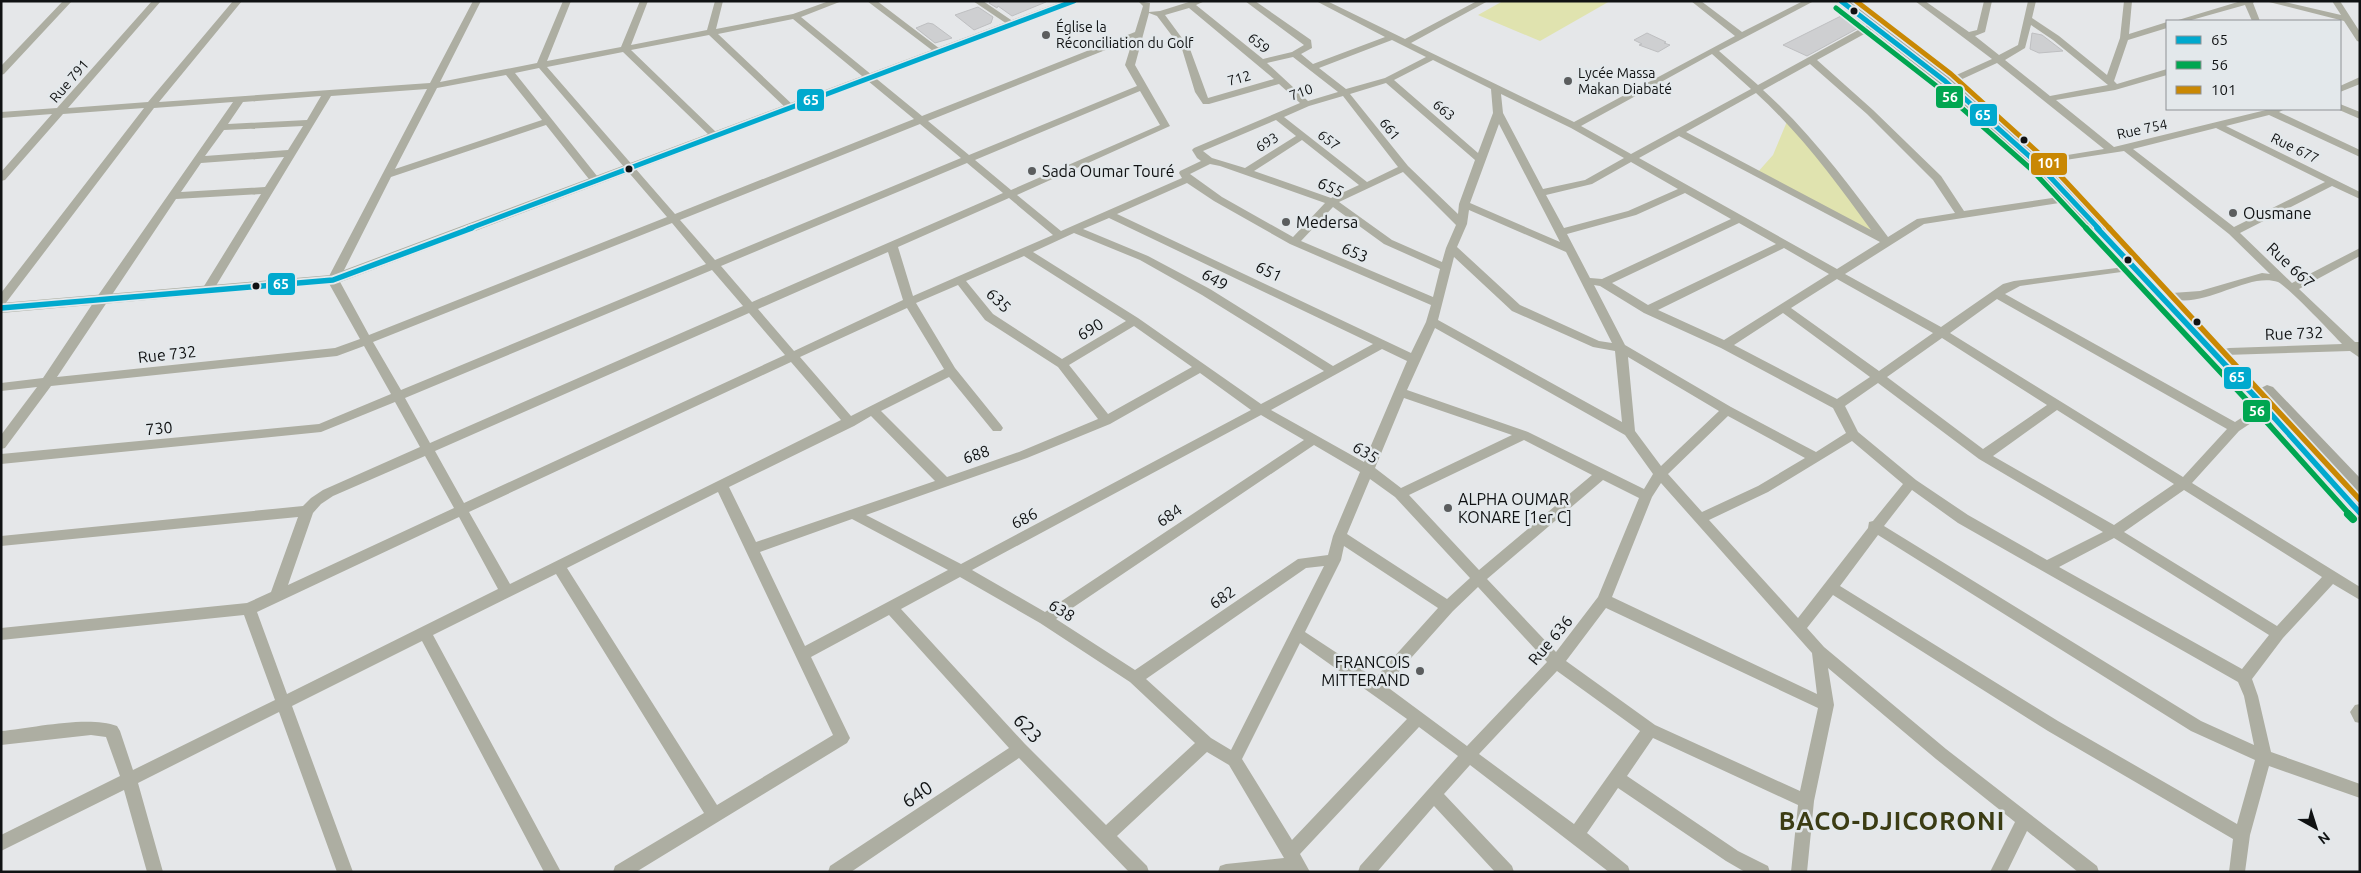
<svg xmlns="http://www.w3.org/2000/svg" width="2361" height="873" font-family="Ubuntu,sans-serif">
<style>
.green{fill:#e0e3af}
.building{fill:#cecfd1;stroke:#bebfc1}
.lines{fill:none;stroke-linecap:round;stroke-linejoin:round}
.street{fill:#adaea2;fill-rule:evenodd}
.secondary{fill:#acaea2;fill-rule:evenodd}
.primary{fill:#a7a89d;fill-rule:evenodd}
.bus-1-far1-casing{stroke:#e3e8eb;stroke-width:8}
.bus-1-casing{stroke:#e3e8eb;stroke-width:9}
.bus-2-far2-casing{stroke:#e3e8eb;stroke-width:8}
.bus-2-far1-casing{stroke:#e3e8eb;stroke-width:9}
.bus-2-casing{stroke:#e3e8eb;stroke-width:11}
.bus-3-far1-casing{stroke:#e3e8eb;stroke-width:8}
.bus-3-casing{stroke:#e3e8eb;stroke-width:9}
.bus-1-far1{stroke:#00a9ce;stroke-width:5}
.bus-1{stroke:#00a9ce;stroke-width:5.5}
.bus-2-far2{stroke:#00a651;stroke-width:5}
.bus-2-far1{stroke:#00a651;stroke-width:5.5}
.bus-2{stroke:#00a651;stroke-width:8}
.bus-3-far1{stroke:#c98804;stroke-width:5}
.bus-3{stroke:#c98804;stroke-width:5.5}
.bus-dot{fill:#101213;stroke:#e3e8eb;stroke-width:2}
.poi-dot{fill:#5b5d5e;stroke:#e3e8eb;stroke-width:2}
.labels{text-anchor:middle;stroke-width:5;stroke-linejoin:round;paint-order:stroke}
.far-poi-label{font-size:14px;fill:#101213;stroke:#e3e8eb;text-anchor:start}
.far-street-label{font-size:14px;fill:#101213;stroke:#e3e8eb}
.poi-label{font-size:16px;fill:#101213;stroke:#e3e8eb;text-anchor:start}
.street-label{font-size:16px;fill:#101213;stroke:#e3e8eb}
.near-street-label{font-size:19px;fill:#101213;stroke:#e3e8eb}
.near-district-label{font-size:25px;font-weight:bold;letter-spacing:1px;fill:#3b3c14;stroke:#e3e8eb}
.line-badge{stroke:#e3e8eb;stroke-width:2}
.badge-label{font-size:14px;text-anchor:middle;font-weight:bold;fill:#fff}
</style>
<rect width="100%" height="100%" fill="#e5e7e9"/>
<!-- green -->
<path class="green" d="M1503 1H1610L1540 41 1478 15Z
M1788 119 1887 243 1757 173 1773 155Z"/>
<!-- building -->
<path class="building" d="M992 1H1046V2L1012 16 998 6 997 8 989 3Z
M978 7 993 17 991 23 974 30 955 15Z
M1845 14 1862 26 1807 56 1783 45Z
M928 23 933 24 952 38 935 43 916 28Z
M1647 33 1666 42 1664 43 1670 45 1658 52 1639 45 1642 44 1634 40Z
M2032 33 2042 35 2063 51 2039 53 2030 49Z"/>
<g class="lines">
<!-- street -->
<path class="street" d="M63 1H72L4 74 1 75V66Z
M152 1H161L68 108 148 102 233 1H242L159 102 430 83 473 1H481L440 82 537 63 563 1H571L547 61 621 47 640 1H648L631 45 707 30 715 1H723L716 29 793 14 829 1H842L801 17 922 116 1135 32 1143 6 1138 1 1150 3 1149 12 1160 11 1192 1H1205L1196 5 1263 59 1292 52 1304 45 1245 1H1255L1311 40 1312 48 1301 54 1313 64 1385 37 1316 1H1327L1405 39 1477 1H1488L1411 43 1574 122 1735 36 1691 1H1701L1742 32 1803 1H1814L1719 51 1758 85 1871 23H1877V27L1817 60 1873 110 1941 176 1964 211 2072 195 2077 198 2072 201 1924 224 1845 274 1941 327 2003 284 2014 281 2140 265 2141 267 2136 270 2020 286 2005 294 2235 422 2249 413 2257 400H2265L2267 403 2257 419 2239 431 2192 483 2360 587V600L2333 584 2283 638 2252 679 2258 696 2271 752 2360 784V798L2269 766 2250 835 2245 872H2229L2233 839 2048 731 1833 595 1807 628 1824 647 1946 749 2097 866 2099 872H2078L2027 831 2007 872H1990L2015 822 1936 759 1828 668 1834 705 1814 801 1807 872H1791L1798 805 1653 738 1627 776 1738 851 1768 866 1770 872H1745L1726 861 1618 788 1587 833 1628 866 1630 872H1609L1470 765 1444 794 1512 866 1514 872H1495L1434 806 1377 872H1358L1360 866 1458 756 1419 727 1300 854 1310 872H1218L1220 866 1226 864 1284 858 1229 765 1207 752 1117 836 1147 866 1149 872H1129L1019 758 851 872H828L830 866 1009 748 889 615 811 657 850 738 847 743 636 872H613L615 866 704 813 556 574 433 635 561 872H544L422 641 292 706 353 872H337L279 712 138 783 163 872H147L124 790 1 851V835L120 776 106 737 91 735 1 745V731C33 728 88 715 117 726L120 731 133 770 275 700 244 615 1 640V628L247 603 271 592 298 517 1 546V536L303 506 311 498 323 490 420 447 395 402 321 432 1 464V454L319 424 391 394 364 346 337 356 51 386 5 448 1 449V435L37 387 1 391V383L43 378 97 297 233 102 154 108 5 304 1 305V293L144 108 63 114 5 180 1 181V172L52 114 1 118V112L57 108ZM1189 8 1274 79 1208 98 1190 49 1165 15ZM1149 13 1157 16 1182 49 1195 92 1203 104H1209L1279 84 1300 103 1194 148 1192 150 1197 158 1201 161 1180 171 1179 173 1182 178 1061 231 1017 195 1170 126 1135 65ZM793 19 914 119 675 214 547 67 623 52 712 138H718V134L631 50 709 35 788 110 791 111 796 108 794 106 718 34ZM1133 39 1125 65 1137 86 969 155 928 121ZM1392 40 1426 57 1385 78 1346 89 1319 68ZM1712 54 1751 89 1631 154 1581 126ZM1293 57 1338 92 1308 101 1267 63ZM1433 60 1491 89 1493 113 1478 153 1394 80ZM1810 64 1867 114 1933 180 1955 213 1917 219 1888 237C1849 185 1811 133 1763 90ZM539 68 667 217 369 335 339 280 391 177 546 125 592 183H600L601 181 515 73ZM506 75 542 120 395 169 437 88ZM1386 83 1475 160 1459 204 1458 214 1408 166 1350 94ZM427 89 327 280 360 339 335 348 57 377 176 199 261 194 201 291 207 295 211 294 331 96ZM1140 91 1160 125 1011 190 975 160ZM1756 93C1801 134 1836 182 1871 230L1686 132ZM1501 94 1571 128 1624 158 1585 180 1543 189 1503 113ZM321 96 307 120 228 124 243 102ZM1343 96 1398 167 1367 182 1284 117 1309 106ZM1276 120 1296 136 1245 168 1212 158 1203 151ZM920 124 961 158 715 260 680 220ZM1499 124 1560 242 1470 203ZM303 126 288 150 205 156 224 130ZM1679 136 1880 242 1837 269 1639 158ZM1302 140 1359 185 1331 198 1254 171ZM284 157 265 187 181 192 201 163ZM1631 162 1678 189 1628 211 1564 228 1546 195 1592 184ZM967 163 1003 193 752 302 721 266ZM1210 164 1220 166 1325 203 1293 237 1222 197 1190 174ZM1403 172 1456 225 1446 248 1442 262 1392 240 1339 202ZM1187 183 1214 201 1290 244 1431 305 1426 322 1411 353 1117 214ZM1685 193 1731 219 1602 279 1590 278 1567 234 1636 215ZM1009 198 1053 235 913 296 898 247ZM1333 207 1384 244 1440 269 1433 297 1301 241ZM1469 210 1566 252 1612 343 1599 341 1520 305 1457 247 1467 224ZM1109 218 1373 344 1333 366 1210 289 1148 256 1083 229ZM672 223 706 264 401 390 373 342ZM1739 223 1776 244 1648 305 1612 283ZM1074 233 1140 260 1202 295 1324 371 1261 404 1138 318 1033 252ZM1784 248 1829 274 1724 340 1658 310ZM888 252 903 300 794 351 758 309ZM1024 256 1126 321 1062 359 993 314 966 281ZM1454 257 1512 311 1593 347 1615 351 1622 422 1438 320ZM712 270 743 306 430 443 405 398ZM1837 279 1933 333 1879 371 1791 308ZM958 285 985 320 1058 367 1098 419 1019 452 947 477 881 411 949 377 993 431H1001L1003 428 1001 425 955 368 916 303ZM1594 285 1600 286 1644 313 1721 348 1833 408 1846 433 1816 452 1731 407 1625 345ZM1997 299 2227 429 2183 477 1950 333ZM907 308 944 369 851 416 800 357ZM749 313 785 355 464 503 435 451ZM1783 313 1870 377 1837 399 1734 345ZM1134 326 1192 367 1108 414 1069 365ZM1435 328 1625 435 1653 474 1644 489 1528 432 1407 390ZM1942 338 2047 405 1983 449 1887 377ZM1382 349 1407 361 1364 462 1271 410ZM1628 357 1719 411 1661 466 1635 431ZM791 362 841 420 510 584 469 512ZM1200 373 1251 410 961 564 866 515 1027 458 1110 424ZM1878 383 1979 459 2103 532 2047 560 1968 515 1916 480 1858 432 1845 406ZM1404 398 1512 435 1401 488 1375 468ZM2057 410 2174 484 2114 525 1993 456ZM1261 415 1304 440 1045 612 972 570ZM871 416 935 481 756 542 729 487 854 426ZM1728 416 1805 458 1758 486 1702 512 1668 474ZM1524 440 1592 475 1479 570 1409 495ZM1852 441 1903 484 1873 521 1869 522 1868 528 1798 618 1709 520 1768 492ZM1314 445 1360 472 1333 536 1328 555 1298 559 1135 670 1056 619ZM425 456 454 508 288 585 313 513 321 504 333 496ZM1370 479 1395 497 1470 578 1447 599 1347 534ZM1603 480 1639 498 1598 597 1556 652 1487 579ZM1661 483 1812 653 1817 694 1612 597 1652 497ZM1912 490 1958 523 2238 682 2244 696 2254 745 2201 721 1884 526ZM2184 490 2322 577 2277 626 2124 532ZM718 492 833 735 717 805 567 568ZM459 517 498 589 287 694 257 612ZM852 519 948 570 805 646 760 552ZM1878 535 2191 731 2255 760 2237 824 2058 721 1840 586ZM2114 538 2269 635 2242 669 2059 567ZM1344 546 1438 608 1375 678 1305 632 1341 560ZM1324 566 1231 750 1211 738 1146 679 1306 568ZM960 577 1040 623 1130 682 1195 743 1106 825 1025 744 901 609ZM1478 587 1547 662 1467 746 1386 686 1453 611ZM1606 608 1818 708 1800 791 1655 725 1566 661ZM1300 643 1407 719 1292 840 1242 759ZM1557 671 1640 731 1574 824 1479 754Z
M867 1H877L944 52 937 54Z
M973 1H983L1017 24 1010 26Z
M1915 1H1925L1969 32 1977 30 1984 1H1992L1985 32 1975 36 1999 55 2018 45 2028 1H2036L2032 18 2059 36 2107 75 2120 38 2124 1H2132L2129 34 2167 22V28L2128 40 2114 81 2117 84 2167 69V75L2115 90 2056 100 2114 147 2270 109H2285L2279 112 2360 150V157L2269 115 2226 126 2360 192V199L2332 186 2240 233 2292 283 2360 248V256L2299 289 2355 342H2360V358L2350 351 2225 355 2223 352 2225 349 2229 348 2342 344C2332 333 2287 286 2278 282 2248 272 2207 308 2172 299L2170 296 2172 293 2200 291 2262 273 2270 274 2229 234 2124 151 2033 165V161L2037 160 2104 149 1997 63 1958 81 1942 83V79L1952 77 1992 59ZM2031 25 2053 40 2108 85 2050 96 2005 60 2025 48ZM2216 128 2325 182 2234 227 2133 149Z
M2241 1H2255L2253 3 2260 21H2252L2245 5 2188 21H2175Z
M2265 1H2281L2341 15 2332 1H2340L2360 32V42L2357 41 2344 21Z
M2360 77V84L2340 92V86Z
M2340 104 2360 112V119L2337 109H2340Z
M2360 704V723L2355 722 2350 712 2355 705Z"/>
<!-- secondary -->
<path class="secondary" d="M1063 1H1081L338 283 1 313V303L331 275Z"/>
<!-- primary -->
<path class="primary" d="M1835 1H1849L1950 78 2042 160 2259 389 2267 385 2273 387 2360 478V498H2358L2360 500V520L2353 518 2255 408 2032 166 1940 84Z"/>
<!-- bus-1-far1 casing -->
<g class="bus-1-far1-casing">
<path id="bus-1-far1" d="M1841 1 1945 81 2037 163 2099 229
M468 229 1074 1"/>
</g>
<!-- bus-1 casing -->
<g class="bus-1-casing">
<path id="bus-1" d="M2097 228 2261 403 2360 513
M1 308 333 280 472 228"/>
</g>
<!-- bus-2-far2 casing -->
<g class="bus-2-far2-casing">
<path id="bus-2-far2" d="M1836 8 1939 88 2031 169 2087 229"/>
</g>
<!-- bus-2-far1 casing -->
<g class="bus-2-far1-casing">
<path id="bus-2-far1" d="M2086 228 2255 409 2350 515"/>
</g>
<!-- bus-2 casing -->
<g class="bus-2-casing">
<path id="bus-2" d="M2348 514 2353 519"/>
</g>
<!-- bus-3-far1 casing -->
<g class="bus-3-far1-casing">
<path id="bus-3-far1" d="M1856 1 1951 74 2043 157 2110 229"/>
</g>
<!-- bus-3 casing -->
<g class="bus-3-casing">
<path id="bus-3" d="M2109 228 2360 500"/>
</g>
<!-- bus-1-far1 -->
<use href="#bus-1-far1" class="bus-1-far1"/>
<!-- bus-1 -->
<use href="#bus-1" class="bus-1"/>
<!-- bus-2-far2 -->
<use href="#bus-2-far2" class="bus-2-far2"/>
<!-- bus-2-far1 -->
<use href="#bus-2-far1" class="bus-2-far1"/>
<!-- bus-2 -->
<use href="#bus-2" class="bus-2"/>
<!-- bus-3-far1 -->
<use href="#bus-3-far1" class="bus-3-far1"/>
<!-- bus-3 -->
<use href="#bus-3" class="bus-3"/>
</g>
<!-- markers -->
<g class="bus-dot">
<circle cx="1854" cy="11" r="4.5"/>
<circle cx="2024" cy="140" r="4.5"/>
<circle cx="629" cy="169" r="4.5"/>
<circle cx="2128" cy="260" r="4.5"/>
<circle cx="256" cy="286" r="4.5"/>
<circle cx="2197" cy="322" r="4.5"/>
</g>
<g class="poi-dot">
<circle cx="1046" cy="35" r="5"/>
<circle cx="1568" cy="81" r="5"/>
<circle cx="1032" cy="171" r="5"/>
<circle cx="2233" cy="213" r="5"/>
<circle cx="1286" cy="222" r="5"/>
<circle cx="1448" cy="508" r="5"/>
<circle cx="1420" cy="671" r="5"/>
</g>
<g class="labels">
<!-- far-poi labels -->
<g class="far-poi-label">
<text x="1056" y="32">Église la<tspan x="1056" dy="16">Réconciliation du Golf</tspan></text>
<text x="1578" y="78">Lycée Massa<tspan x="1578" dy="16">Makan Diabaté</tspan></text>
</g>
<!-- far-street labels -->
<g class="far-street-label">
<text transform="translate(1259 43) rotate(40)" y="5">659</text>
<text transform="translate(1239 78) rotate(-16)" y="5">712</text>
<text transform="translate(69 81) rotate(-49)" y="5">Rue 791</text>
<text transform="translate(1301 92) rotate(-20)" y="5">710</text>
<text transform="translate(1444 110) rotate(41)" y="5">663</text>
<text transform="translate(1390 129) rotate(51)" y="5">661</text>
<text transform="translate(2142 129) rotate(-12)" y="5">Rue 754</text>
<text transform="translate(1329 140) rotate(38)" y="5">657</text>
<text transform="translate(1267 142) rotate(-32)" y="5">693</text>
<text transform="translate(2295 148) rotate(26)" y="5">Rue 677</text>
</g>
<!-- poi labels -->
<g class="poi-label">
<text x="1042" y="177">Sada Oumar Touré</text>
<text x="2243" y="219">Ousmane</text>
<text x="1296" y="228">Medersa</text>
<text x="1458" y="505">ALPHA OUMAR<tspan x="1458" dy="18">KONARE [1er C]</tspan></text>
<text x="1410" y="668" text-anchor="end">FRANCOIS<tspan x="1410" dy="18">MITTERAND</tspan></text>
</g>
<!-- street labels -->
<g class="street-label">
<text transform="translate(1331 187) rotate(25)" y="6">655</text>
<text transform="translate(1355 252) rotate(23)" y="6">653</text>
<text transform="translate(2291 265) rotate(43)" y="6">Rue 667</text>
<text transform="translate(1269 271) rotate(26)" y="6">651</text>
<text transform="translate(1215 279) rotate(30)" y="6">649</text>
<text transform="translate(999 300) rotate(44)" y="6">635</text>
<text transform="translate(1090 329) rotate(-31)" y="6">690</text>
<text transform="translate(2294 333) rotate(-2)" y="6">Rue 732</text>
<text transform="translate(167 354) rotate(-6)" y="6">Rue 732</text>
<text transform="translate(159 428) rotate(-5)" y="6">730</text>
<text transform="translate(1366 452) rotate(31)" y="6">635</text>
<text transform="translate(976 454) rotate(-19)" y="6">688</text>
<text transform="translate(1169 515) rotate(-34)" y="6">684</text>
<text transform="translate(1024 518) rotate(-27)" y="6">686</text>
<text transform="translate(1222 597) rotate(-35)" y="6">682</text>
<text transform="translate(1062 610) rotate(32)" y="6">638</text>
<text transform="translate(1550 640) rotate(-50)" y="6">Rue 636</text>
</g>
<!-- near-street labels -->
<g class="near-street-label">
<text transform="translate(1028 728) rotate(47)" y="7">623</text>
<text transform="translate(917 794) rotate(-34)" y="7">640</text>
</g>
<!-- near-district labels -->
<g class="near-district-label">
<text x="1892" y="830">BACO-DJICORONI</text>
</g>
</g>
<g class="line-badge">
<rect x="1935" y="85" width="29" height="24" rx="5" fill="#00a651"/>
<rect x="796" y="88" width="29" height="24" rx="5" fill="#00a9ce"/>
<rect x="1969" y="103" width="29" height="24" rx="5" fill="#00a9ce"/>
<rect x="2030" y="152" width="38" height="24" rx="5" fill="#c98804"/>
<rect x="267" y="272" width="29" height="24" rx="5" fill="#00a9ce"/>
<rect x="2223" y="366" width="29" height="24" rx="5" fill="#00a9ce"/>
<rect x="2242" y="399" width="29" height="24" rx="5" fill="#00a651"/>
</g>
<g class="badge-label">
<text x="1950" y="102">56</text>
<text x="811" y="105">65</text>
<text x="1983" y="120">65</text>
<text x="2049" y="168">101</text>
<text x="281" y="289">65</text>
<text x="2237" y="382">65</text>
<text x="2257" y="416">56</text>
</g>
<!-- border -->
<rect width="2361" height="873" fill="none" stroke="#101213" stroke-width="5"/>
<!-- legend -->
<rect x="2166" y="20" width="175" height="90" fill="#e3e8eb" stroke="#8f9295"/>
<rect x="2176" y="36" width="25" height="8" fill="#00a9ce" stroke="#8f9295"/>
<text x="2211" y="45" font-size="15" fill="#101213">65</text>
<rect x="2176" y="61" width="25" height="8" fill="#00a651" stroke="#8f9295"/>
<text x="2211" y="70" font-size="15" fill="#101213">56</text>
<rect x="2176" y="86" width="25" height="8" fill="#c98804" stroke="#8f9295"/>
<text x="2211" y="95" font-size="15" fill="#101213">101</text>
<!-- north arrow -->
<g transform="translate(2316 828) rotate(141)" stroke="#e3e8eb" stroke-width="4" paint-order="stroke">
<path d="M0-4L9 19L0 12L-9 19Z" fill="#101213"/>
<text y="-8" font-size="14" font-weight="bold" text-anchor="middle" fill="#101213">N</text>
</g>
</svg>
